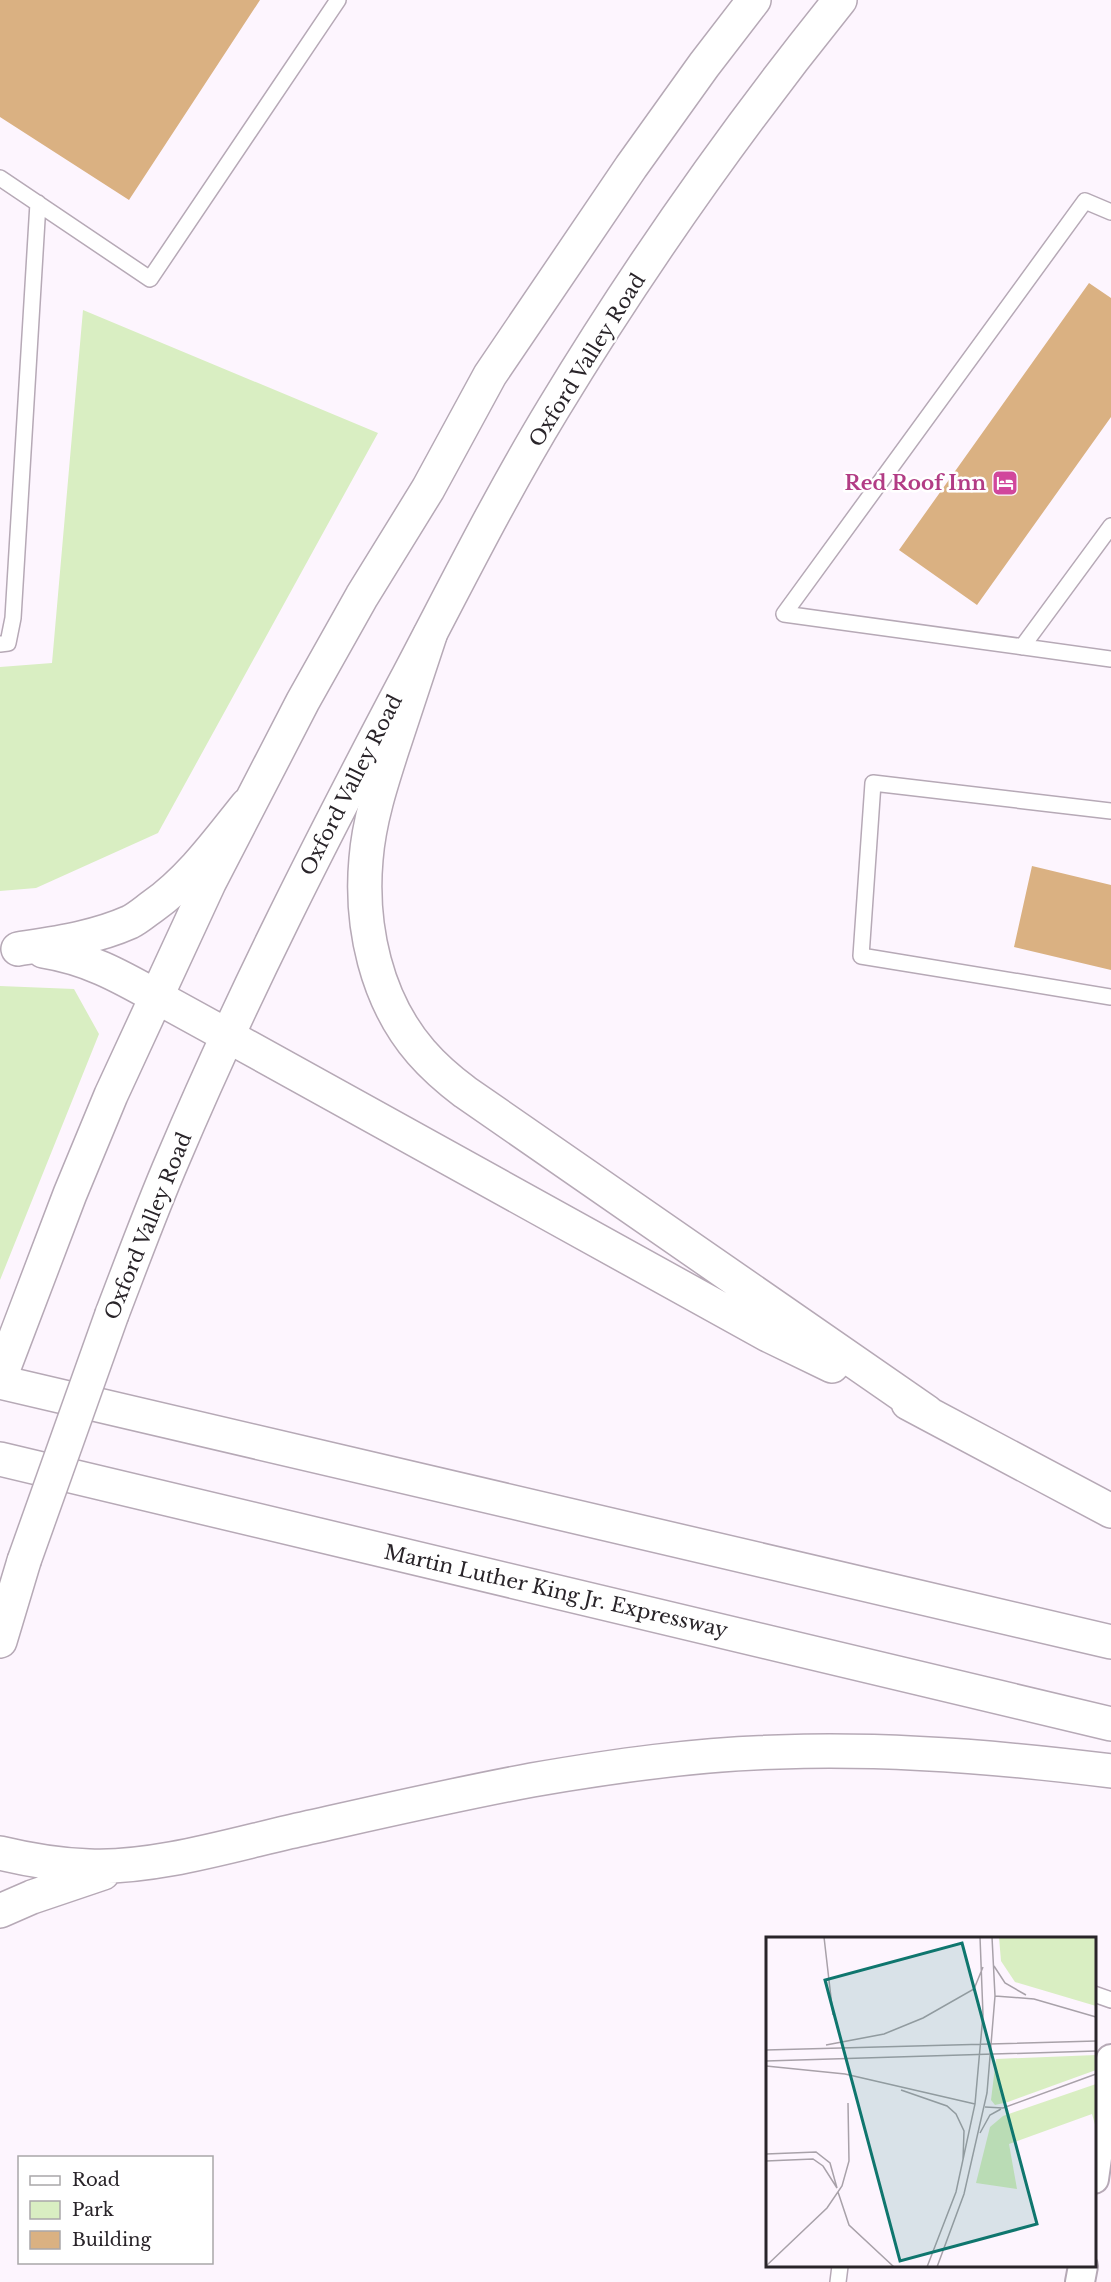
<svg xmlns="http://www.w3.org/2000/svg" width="1111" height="2282" font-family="'Libre Baskerville',serif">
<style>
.green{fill:#d9eec2}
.building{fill:#dab182}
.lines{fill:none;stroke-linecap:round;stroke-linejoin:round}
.lane-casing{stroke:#b6a9b6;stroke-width:18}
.street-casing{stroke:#b6a9b6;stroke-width:32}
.primary-casing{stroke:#b6a9b6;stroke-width:36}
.highway-casing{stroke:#b6a9b6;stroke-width:36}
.lane{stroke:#fff;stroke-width:15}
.street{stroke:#fff;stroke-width:28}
.primary{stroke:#fff;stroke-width:33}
.highway{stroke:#fff;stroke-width:33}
.primary-bridge-casing{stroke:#b6a9b6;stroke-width:36;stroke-linecap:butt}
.primary-bridge{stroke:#fff;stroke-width:33}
.labels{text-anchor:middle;stroke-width:5;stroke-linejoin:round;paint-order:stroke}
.street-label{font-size:20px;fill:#292429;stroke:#fff}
.hotel-label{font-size:20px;font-weight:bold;fill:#b23c85;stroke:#fff;text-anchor:end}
.inset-road{fill:none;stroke:#a8a1a9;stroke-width:1.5}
.view{fill:#0f766e;fill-opacity:0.15;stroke:#0f766e;stroke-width:3}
.inset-edge{fill:none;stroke:#292429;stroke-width:3}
</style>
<rect width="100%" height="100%" fill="#fdf5fe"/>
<!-- green -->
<path class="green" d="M83 310 378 433 158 833 36 888 0 891V667L52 663Z
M0 986 74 989 99 1034 0 1280Z"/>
<!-- building -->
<path class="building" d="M0 0H260L129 200 0 117Z
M1089 283 1111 298V417L977 605 899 550Z
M1032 866 1111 885V970L1014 947Z"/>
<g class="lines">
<!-- lane casing -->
<g class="lane-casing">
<path id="lane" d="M0 178 150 279 338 0
M1111 212 1085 201 784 614 1111 659
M0 644 8 643 13 618 38 203
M1022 647 1111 526
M1111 811 873 783 861 956 1111 997
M1094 1994 1111 2000
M838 2282 840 2266"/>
</g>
<!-- street casing -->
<g class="street-casing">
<path id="street" d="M1094 2179 1111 2059
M1080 2282 1083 2266"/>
</g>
<!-- primary casing -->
<g class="primary-casing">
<path id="primary" d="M157 997 228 1036
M112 1314C132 1262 151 1210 173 1159 242 996 322 839 405 682 453 591 499 498 553 409 639 267 736 129 840 0
M0 1378 70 1194 111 1095 209 883 303 701 362 596 428 489 490 375 631 167 704 65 754 0
M0 1641 24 1561"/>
</g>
<!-- highway casing -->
<g class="highway-casing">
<path id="highway" d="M430 635C418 671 406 707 394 744 382 781 369 820 366 859 360 926 376 1000 421 1052 434 1067 449 1080 465 1092L927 1412
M18 949C56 943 94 938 130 922 138 918 146 911 153 906 191 879 218 841 247 805
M43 951C87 958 118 975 157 997
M228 1036 768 1335 832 1366
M0 1382 1111 1642
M908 1403 1111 1511
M0 1459 1111 1724
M0 1853C29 1860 59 1865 89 1866 151 1869 229 1846 289 1832 370 1814 451 1795 532 1780 613 1766 696 1754 779 1752 890 1748 1000 1757 1111 1771
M0 1911 32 1897 103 1873"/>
</g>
<!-- lane -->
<use href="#lane" class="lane"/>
<!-- street -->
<use href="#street" class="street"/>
<!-- primary -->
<use href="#primary" class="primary"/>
<!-- highway -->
<use href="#highway" class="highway"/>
<!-- primary-bridge casing -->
<g class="primary-bridge-casing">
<path id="primary-bridge" d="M24 1561 112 1314"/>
</g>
<!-- primary-bridge -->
<use href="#primary-bridge" class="primary-bridge"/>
</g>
<!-- icons -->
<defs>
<g id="hotel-square" transform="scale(1.35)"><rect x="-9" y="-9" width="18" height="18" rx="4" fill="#d1479c" stroke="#fff"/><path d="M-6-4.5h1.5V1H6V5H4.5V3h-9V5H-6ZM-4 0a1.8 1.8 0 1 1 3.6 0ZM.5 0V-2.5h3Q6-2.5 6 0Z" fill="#fff"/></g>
</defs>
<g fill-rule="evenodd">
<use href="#hotel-square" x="1005" y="483"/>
</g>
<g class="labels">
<!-- street labels -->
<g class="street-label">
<text transform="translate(587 360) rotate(-58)" y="7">Oxford Valley Road</text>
<text transform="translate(351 785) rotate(-63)" y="7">Oxford Valley Road</text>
<text transform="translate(148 1226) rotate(-68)" y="7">Oxford Valley Road</text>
<text transform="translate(556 1591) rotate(13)" y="7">Martin Luther King Jr. Expressway</text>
</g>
<!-- hotel labels -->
<g class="hotel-label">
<text x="986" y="490">Red Roof Inn</text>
</g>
</g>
<!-- overview -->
<g transform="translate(766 1937)">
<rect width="330" height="330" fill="#fdf5fe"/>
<path d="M233 0H330V69L249 45 235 24ZM330 118V133L242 165 229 168 225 163 230 122ZM330 147V191L326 177 243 207 251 252 210 246 224 190 237 179Z" fill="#d9eec2"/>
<path class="inset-road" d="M58 0 67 78M228 29 239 46 260 58M229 59 268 62 330 80M60 108 118 97 157 81 208 52 217 30M0 113 330 104M0 124 330 114M0 129 79 137 209 167M135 153 181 169 190 177 198 194 197 223M219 170 237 171 330 137M214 196 224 178 235 172M0 217 50 215 64 226 71 251 57 229 47 222 0 224M72 255 83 288 128 330M0 329 61 271 76 249 83 224 82 166M161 330 190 255 209 167 217 78 214 0M171 330 198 257 221 156 229 59 226 0"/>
<path class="view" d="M196 6 271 287 134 324 59 43Z"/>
<rect width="330" height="330" class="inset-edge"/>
</g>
<!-- legend -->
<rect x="18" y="2156" width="195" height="108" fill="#ffffff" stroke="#a9a7a9" stroke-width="1.5"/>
<rect x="30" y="2176" width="30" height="9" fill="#ffffff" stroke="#a9a7a9" stroke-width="1.5"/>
<text x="72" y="2186" font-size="18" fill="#292429">Road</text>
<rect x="30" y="2201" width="30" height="18" fill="#d9eec2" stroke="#a9a7a9" stroke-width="1.5"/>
<text x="72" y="2216" font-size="18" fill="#292429">Park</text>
<rect x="30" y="2231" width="30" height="18" fill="#dab182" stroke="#a9a7a9" stroke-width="1.5"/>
<text x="72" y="2246" font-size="18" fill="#292429">Building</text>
</svg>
